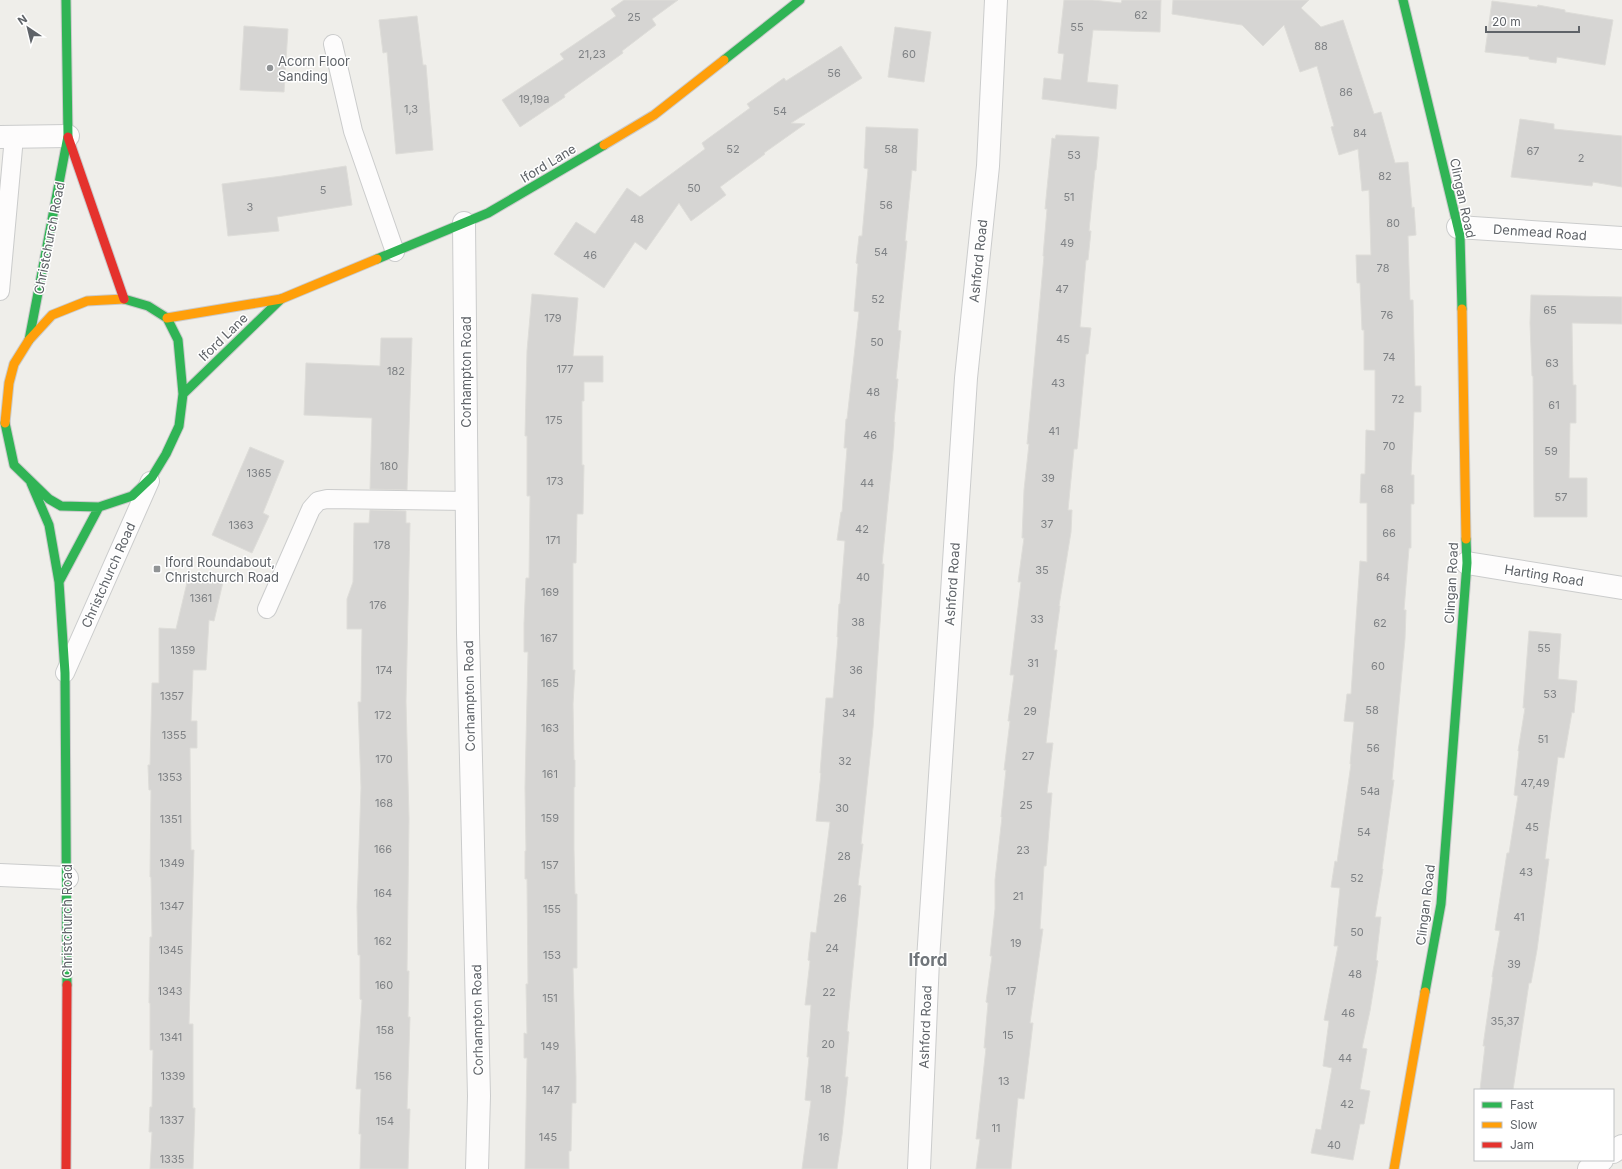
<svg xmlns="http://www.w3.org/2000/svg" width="1622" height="1169" font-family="Inter,sans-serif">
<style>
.building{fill:#d6d5d3;stroke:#deddd9}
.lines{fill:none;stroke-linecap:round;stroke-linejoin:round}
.lane-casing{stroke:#cbcccc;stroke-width:20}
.street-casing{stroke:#cbcccc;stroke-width:24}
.fast-casing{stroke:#cacacb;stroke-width:11}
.slow-casing{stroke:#cacacb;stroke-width:11}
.jam-casing{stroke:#cacacb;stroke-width:11}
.lane{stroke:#fdfcfc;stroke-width:18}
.street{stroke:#fdfcfc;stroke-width:22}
.fast{stroke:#30b455;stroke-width:9}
.slow{stroke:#ff9f0a;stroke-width:9}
.jam{stroke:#e5322d;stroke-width:9}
.poi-dot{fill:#919496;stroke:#fff;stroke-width:1.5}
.labels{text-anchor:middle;stroke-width:3;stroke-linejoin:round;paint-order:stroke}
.number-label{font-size:11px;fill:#7e8184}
.poi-label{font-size:13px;fill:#5f6368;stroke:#fff;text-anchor:start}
.street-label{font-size:13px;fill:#5f6368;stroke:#fff}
.district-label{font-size:17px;font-weight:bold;fill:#70757a;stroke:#fff}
</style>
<rect width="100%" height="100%" fill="#efeeea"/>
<!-- building -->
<path class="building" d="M624 0H678L652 19 656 25 622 51 623 53 564 95 565 97 520 127 502 100 564 59 560 54 616 16 611 9Z
M1064 0H1093L1121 3 1122 0H1161L1160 32 1093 30 1087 82 1118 85 1116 109 1042 99 1044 78 1061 80 1064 54 1058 53Z
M1173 0H1309L1301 8 1321 27 1343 20 1374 114 1381 112 1395 163 1408 162 1412 208 1414 207 1416 235 1408 236 1410 300H1413L1415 386H1421V412H1414L1411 475H1414V504H1411V548H1409L1404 610H1406L1405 639 1392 780H1394L1382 869H1383L1375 917H1381L1376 960 1378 961 1370 1011 1362 1048 1367 1049 1360 1089 1370 1091 1364 1124H1360L1353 1160 1311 1153 1316 1129 1321 1130 1332 1068 1323 1066 1329 1021 1324 1020 1338 946H1334L1340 888 1331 887 1335 861 1337 862 1351 764H1350L1354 722 1344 721 1347 694H1351L1360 561 1367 562V503H1360L1361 474H1365L1366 430 1375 431V370H1364V330H1362L1360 283H1357L1356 255H1371L1369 190 1362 191 1358 149 1339 155 1331 127 1334 126 1317 66 1300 72 1284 25 1263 46 1242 25 1172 14Z
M1492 1 1537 7 1538 5 1565 10V12L1613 20 1605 65 1557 57 1556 63 1529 59V57L1485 52Z
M417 16 423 65H426L433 150 396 154 387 52 383 53 379 20Z
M244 26 288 29 284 92 240 90Z
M895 27 931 32 924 82 888 77Z
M841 46 862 78 791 123 805 124 764 153 765 154 720 187 726 195 691 221 679 203 646 250 635 242 604 288 554 254 576 222 595 234 627 188 640 197 705 149 702 143 750 108 747 104 784 78 786 81Z
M1520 119 1554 124V129L1622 136V187L1593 182 1592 186 1511 177Z
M866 127 918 129 916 171 912 170 905 241H907L898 330 901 331 896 379H898L894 422H895L893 451 882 564H884L873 728 861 844H863L858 885 861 886 847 1031 849 1032 845 1077H848L842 1135 837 1169H802L811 1101 805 1100 809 1057H807L811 1005H805L810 961 808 960 811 932 816 933 830 822 816 821 821 773H820L826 698H833L838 637H837L839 604H840L845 541 837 540 841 512H842L847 448H844L846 419H847L859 312 854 311 858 264 856 263 859 236H862L868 169 864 168Z
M1056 135 1099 137 1096 170H1095L1089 231H1091L1088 260H1086L1080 327 1091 328 1088 354H1086L1077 449H1074L1068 510H1072L1071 532 1059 606H1060L1054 650H1057L1046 743H1053L1047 793H1052L1046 866H1044L1040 929H1043L1030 1023H1033L1024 1099 1018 1098 1011 1169H976L980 1139H976L986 1048H984L988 1003 986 1002 992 956H990L995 909V880L1002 817H1001L1006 770H1004L1010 721H1008L1014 675H1010L1021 582H1018L1024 538H1022L1024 490 1029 444H1027L1044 256H1043L1047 209H1045L1052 138 1055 139Z
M346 166 352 205 277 217 279 231 228 236 222 184 282 176Z
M532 294 578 298 573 356H603V382H584V401H582V465H584L583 514H577L576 563H573V670H575L573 704 574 760H575V787H574V850L575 894H577V968H573L576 1077V1103H572L571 1151H569V1169H525L527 1058H524V1033L527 1034 526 984H528L527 879H525V851H526L525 787 528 652H524V624L526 578H529L530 496H527V436H525L527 351Z
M1531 295 1622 297V324L1572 323 1573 385H1576V423H1570L1569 478H1587V517H1534L1533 376H1532L1530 323Z
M381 338H412L407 490 370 489 372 418 304 415 306 363 380 366Z
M250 447 284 461 263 513 269 516 252 553 212 535Z
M370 510 406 511V523H410L406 701 409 818 407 971H409L408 1017H410L407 1109H410L408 1169H360L361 1134H359L361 1089H356L362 1000 360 999V955H358L357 907 361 788 358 702H361L362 629H347V599L353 582 354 523H369Z
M189 574 223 582 214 621 209 620 206 670H193L191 721H197V748H190L191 850H194L189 1024H193V1108H195L193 1169H150L152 1132H149L150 1107H152L153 1050H150V1003H149L150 937H152L151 877H150L151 790H149L148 765H150L152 683H159V628L176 629Z
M1529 631 1561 634 1558 679 1577 681 1574 713 1572 712 1564 758 1558 757 1545 859H1549L1537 950 1531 983H1529L1513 1090H1480L1485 1046H1483L1493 977H1492L1500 931 1495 930 1507 853H1509L1518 796 1514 795 1519 751H1518L1525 708H1523Z"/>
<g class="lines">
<!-- lane casing -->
<g class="lane-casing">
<path id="lane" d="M333 44 353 131 395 252
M0 291 14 137
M267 609 311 509 318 501 327 499 467 501
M65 673 150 481"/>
</g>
<!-- street casing -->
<g class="street-casing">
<path id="street" d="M0 137 68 136
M464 223 468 633 479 1096 477 1169
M1458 227 1622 238
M1467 563 1622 588
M0 875 67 878
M1613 1152 1622 1146
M919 1169 928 960 966 378 988 166 996 0
M1589 1169 1602 1160"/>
</g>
<!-- fast casing -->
<g class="fast-casing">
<path id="fast" d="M1403 0 1460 236 1462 309
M724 60 800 0
M377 259 488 213 604 145
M29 340 68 136 66 0
M183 394 281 299
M5 423 14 465 49 499 61 506 99 507 132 496 152 477 166 454 179 426 183 394 178 340 167 318 148 306 124 299
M31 483 49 525 59 582 65 673 67 985
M59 582 99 507
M1425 992 1441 904 1467 563 1466 539"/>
</g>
<!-- slow casing -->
<g class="slow-casing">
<path id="slow" d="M604 145 654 115 724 60
M1462 309 1466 539
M167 318 281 299 377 259
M5 423 9 383 14 364 29 340 52 315 87 301 124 299
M1394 1169 1425 992"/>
</g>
<!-- jam casing -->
<g class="jam-casing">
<path id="jam" d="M68 137 124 299
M66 1169 67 985"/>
</g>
<!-- lane -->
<use href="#lane" class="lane"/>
<!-- street -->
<use href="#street" class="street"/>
<!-- fast -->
<use href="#fast" class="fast"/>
<!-- slow -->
<use href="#slow" class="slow"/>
<!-- jam -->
<use href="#jam" class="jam"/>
</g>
<!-- markers -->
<g class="poi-dot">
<circle cx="270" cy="68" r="4"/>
<rect x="153" y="565" width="8" height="8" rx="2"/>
</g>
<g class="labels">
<!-- number labels -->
<g class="number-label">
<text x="1141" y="19">62</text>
<text x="634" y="21">25</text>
<text x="1077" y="31">55</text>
<text x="1321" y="50">88</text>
<text x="592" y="58">21,23</text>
<text x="909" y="58">60</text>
<text x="834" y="77">56</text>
<text x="1346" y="96">86</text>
<text x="534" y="103">19,19a</text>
<text x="411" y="113">1,3</text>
<text x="780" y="115">54</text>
<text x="1360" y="137">84</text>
<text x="733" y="153">52</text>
<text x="891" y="153">58</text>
<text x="1533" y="155">67</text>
<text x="1074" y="159">53</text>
<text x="1581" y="162">2</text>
<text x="1385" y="180">82</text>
<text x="694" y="192">50</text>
<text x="323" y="194">5</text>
<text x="1069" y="201">51</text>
<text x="886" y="209">56</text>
<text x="250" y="211">3</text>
<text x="637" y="223">48</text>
<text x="1393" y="227">80</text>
<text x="1067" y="247">49</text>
<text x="881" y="256">54</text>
<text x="590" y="259">46</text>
<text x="1383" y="272">78</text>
<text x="1062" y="293">47</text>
<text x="878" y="303">52</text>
<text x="1550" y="314">65</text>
<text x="1387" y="319">76</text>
<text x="553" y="322">179</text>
<text x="1063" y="343">45</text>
<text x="877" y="346">50</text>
<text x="1389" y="361">74</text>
<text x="1552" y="367">63</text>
<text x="565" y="373">177</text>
<text x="396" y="375">182</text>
<text x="1058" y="387">43</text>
<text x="873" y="396">48</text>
<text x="1398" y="403">72</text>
<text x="1554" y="409">61</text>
<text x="554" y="424">175</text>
<text x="1054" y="435">41</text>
<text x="870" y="439">46</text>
<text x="1389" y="450">70</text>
<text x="1551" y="455">59</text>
<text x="389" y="470">180</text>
<text x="259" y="477">1365</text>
<text x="1048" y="482">39</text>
<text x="555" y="485">173</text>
<text x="867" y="487">44</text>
<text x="1387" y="493">68</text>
<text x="1561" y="501">57</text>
<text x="1047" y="528">37</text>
<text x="241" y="529">1363</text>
<text x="862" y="533">42</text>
<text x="1389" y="537">66</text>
<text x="553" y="544">171</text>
<text x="382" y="549">178</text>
<text x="1042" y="574">35</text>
<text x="863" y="581">40</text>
<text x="1383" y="581">64</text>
<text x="550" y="596">169</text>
<text x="201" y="602">1361</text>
<text x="378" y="609">176</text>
<text x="1037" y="623">33</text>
<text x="858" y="626">38</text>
<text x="1380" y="627">62</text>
<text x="549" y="642">167</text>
<text x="1544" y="652">55</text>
<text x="183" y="654">1359</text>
<text x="1033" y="667">31</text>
<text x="1378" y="670">60</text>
<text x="384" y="674">174</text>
<text x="856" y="674">36</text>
<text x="550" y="687">165</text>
<text x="1550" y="698">53</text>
<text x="172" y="700">1357</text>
<text x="1372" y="714">58</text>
<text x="1030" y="715">29</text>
<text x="849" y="717">34</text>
<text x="383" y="719">172</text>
<text x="550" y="732">163</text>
<text x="174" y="739">1355</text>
<text x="1543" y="743">51</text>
<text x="1373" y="752">56</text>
<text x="1028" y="760">27</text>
<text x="384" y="763">170</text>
<text x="845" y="765">32</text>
<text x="550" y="778">161</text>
<text x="170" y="781">1353</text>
<text x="1535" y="787">47,49</text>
<text x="1370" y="795">54a</text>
<text x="384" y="807">168</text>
<text x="1026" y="809">25</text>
<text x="842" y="812">30</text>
<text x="550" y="822">159</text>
<text x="171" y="823">1351</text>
<text x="1532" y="831">45</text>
<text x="1364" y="836">54</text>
<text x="383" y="853">166</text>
<text x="1023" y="854">23</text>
<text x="844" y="860">28</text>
<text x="172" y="867">1349</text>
<text x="550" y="869">157</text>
<text x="1526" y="876">43</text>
<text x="1357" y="882">52</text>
<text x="383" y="897">164</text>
<text x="1018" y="900">21</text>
<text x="840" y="902">26</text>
<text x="172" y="910">1347</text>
<text x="552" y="913">155</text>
<text x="1519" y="921">41</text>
<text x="1357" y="936">50</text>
<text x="383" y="945">162</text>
<text x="1016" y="947">19</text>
<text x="832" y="952">24</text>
<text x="171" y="954">1345</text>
<text x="552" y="959">153</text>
<text x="1514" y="968">39</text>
<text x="1355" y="978">48</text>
<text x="384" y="989">160</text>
<text x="170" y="995">1343</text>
<text x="1011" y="995">17</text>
<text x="829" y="996">22</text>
<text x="550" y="1002">151</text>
<text x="1348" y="1017">46</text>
<text x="1505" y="1025">35,37</text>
<text x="385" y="1034">158</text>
<text x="1008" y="1039">15</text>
<text x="171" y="1041">1341</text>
<text x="828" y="1048">20</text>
<text x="550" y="1050">149</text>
<text x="1345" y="1062">44</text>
<text x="173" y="1080">1339</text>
<text x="383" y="1080">156</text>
<text x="1004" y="1085">13</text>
<text x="826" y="1093">18</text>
<text x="551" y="1094">147</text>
<text x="1347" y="1108">42</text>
<text x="172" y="1124">1337</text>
<text x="385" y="1125">154</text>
<text x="996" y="1132">11</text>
<text x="548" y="1141">145</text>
<text x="824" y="1141">16</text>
<text x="1334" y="1149">40</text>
<text x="172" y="1163">1335</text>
</g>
<!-- poi labels -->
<g class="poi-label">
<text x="278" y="66">Acorn Floor<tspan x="278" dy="15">Sanding</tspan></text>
<text x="165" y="567">Iford Roundabout,<tspan x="165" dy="15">Christchurch Road</tspan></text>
</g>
<!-- street labels -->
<g class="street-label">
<text transform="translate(548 163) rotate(-31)" y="5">Iford Lane</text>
<text transform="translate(1463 198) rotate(78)" y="5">Clingan Road</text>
<text transform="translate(1540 232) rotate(4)" y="5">Denmead Road</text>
<text transform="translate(49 238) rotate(-79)" y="5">Christchurch Road</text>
<text transform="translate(978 261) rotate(-84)" y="5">Ashford Road</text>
<text transform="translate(223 337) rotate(-44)" y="5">Iford Lane</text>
<text transform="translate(466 372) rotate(-90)" y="5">Corhampton Road</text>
<text transform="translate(108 575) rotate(-66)" y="5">Christchurch Road</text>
<text transform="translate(1544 575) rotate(9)" y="5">Harting Road</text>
<text transform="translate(1451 583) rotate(-87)" y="5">Clingan Road</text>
<text transform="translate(952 584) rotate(-86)" y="5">Ashford Road</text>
<text transform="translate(469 696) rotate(-91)" y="5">Corhampton Road</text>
<text transform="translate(1425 905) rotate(-83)" y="5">Clingan Road</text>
<text transform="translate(67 921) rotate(-90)" y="5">Christchurch Road</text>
<text transform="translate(477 1020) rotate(-91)" y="5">Corhampton Road</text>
<text transform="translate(925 1027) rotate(-88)" y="5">Ashford Road</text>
</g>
<!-- district labels -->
<g class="district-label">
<text x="928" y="966">Iford</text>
</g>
</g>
<!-- legend -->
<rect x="1474" y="1089" width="140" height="72" fill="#ffffff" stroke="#bfc1c3"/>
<rect x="1482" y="1102" width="20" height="6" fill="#30b455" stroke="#bfc1c3"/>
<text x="1510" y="1109" font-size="12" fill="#5f6368">Fast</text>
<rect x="1482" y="1122" width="20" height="6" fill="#ff9f0a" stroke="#bfc1c3"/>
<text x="1510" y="1129" font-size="12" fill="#5f6368">Slow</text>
<rect x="1482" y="1142" width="20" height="6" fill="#e5322d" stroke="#bfc1c3"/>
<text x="1510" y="1149" font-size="12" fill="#5f6368">Jam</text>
<!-- north arrow -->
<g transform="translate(28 28) rotate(325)" stroke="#ffffff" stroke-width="3" paint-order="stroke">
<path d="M0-3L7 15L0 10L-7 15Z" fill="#5f6368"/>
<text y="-6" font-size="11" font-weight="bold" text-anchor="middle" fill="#5f6368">N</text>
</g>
<!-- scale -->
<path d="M1486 26v6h93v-6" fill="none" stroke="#5f6368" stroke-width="2"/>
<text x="1492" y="26" font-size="12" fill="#5f6368" stroke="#ffffff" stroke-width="3" paint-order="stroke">20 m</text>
</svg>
